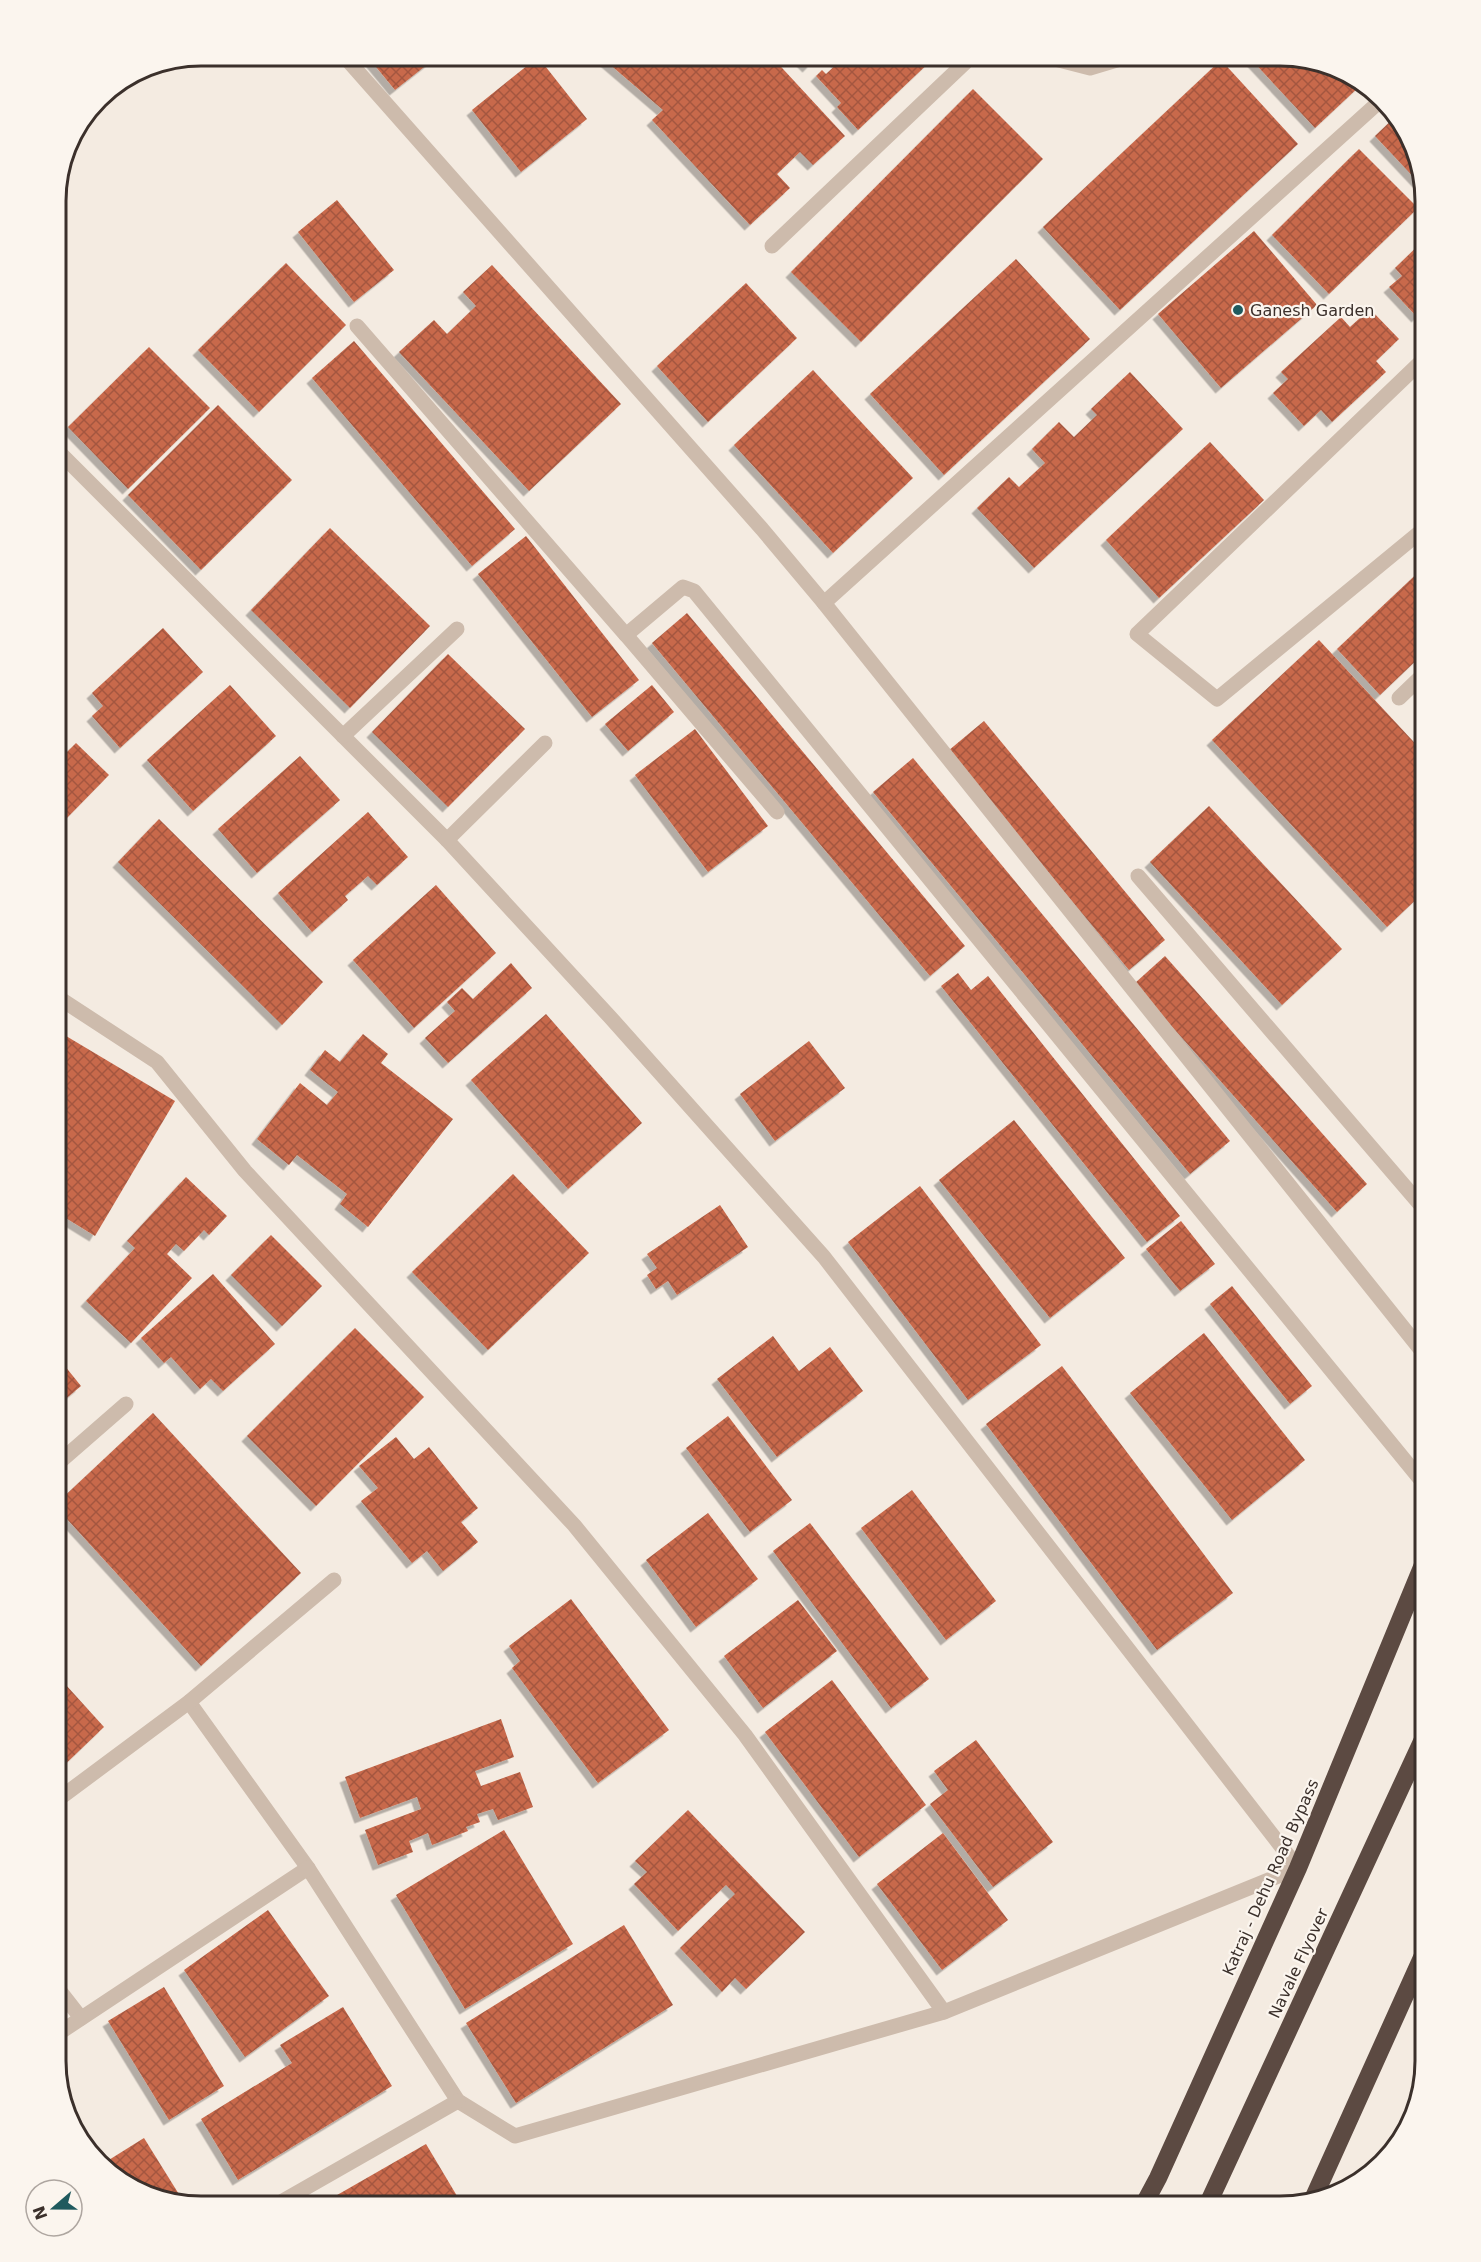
<svg xmlns="http://www.w3.org/2000/svg" width="1481" height="2262" font-family="'DejaVu Sans',sans-serif">
	<style>
		.building { fill: url(#building-cross-hatch); filter: url(#shadow) }
		.lines { fill: none; stroke-linecap: round; stroke-linejoin: round }
		.minor { stroke: #cdbbac; stroke-width: 15 }
		.highway { stroke: #5c4a42; stroke-width: 18 }
		.poi-dot { fill: #1f5a5e; stroke: #fbf5ee; stroke-width: 2 }
		.labels { text-anchor: middle; stroke-width: 4.5; stroke-linejoin: round; paint-order: stroke }
		.poi-label { font-size: 16px; fill: #3b302b; stroke: #fbf5ee; text-anchor: start }
		.street-label { font-size: 16px; fill: #3b302b; stroke: #fbf5ee }
		.rim { fill: none; stroke: #3b302b; stroke-width: 3 }
	</style>
	<defs>
		<pattern id="building-cross-hatch" width="8" height="8" patternUnits="userSpaceOnUse" patternTransform="scale(1.5)"><rect width="8" height="8" fill="#c8694b"/><path d="M0 0l8 8M0 8l8-8" fill="none" stroke="#a4573f"/></pattern>
		<filter id="shadow"><feDropShadow dx="-5.5" dy="5.5" stdDeviation="0" flood-color="#0004"/></filter>
	</defs>
	<rect width="100%" height="100%" fill="#f4ebe1"/>
	<g class="building">
		<polygon points="367,56 438,56 395,90"/>
		<polygon points="600,56 702,56 712,64 721,56 771,56 845,136 813,165 800,152 777,174 790,188 750,225 652,120 663,110"/>
		<polygon points="797,56 806,56 813,62 808,67"/>
		<polygon points="831,56 936,56 858,130 837,107 841,103 816,76 822,70 826,74 838,63"/>
		<polygon points="1248,56 1289,56 1353,75 1362,84 1315,128"/>
		<polygon points="538,57 587,119 521,172 472,110"/>
		<polygon points="1221,60 1298,144 1120,310 1043,227"/>
		<polygon points="973,89 1043,159 861,342 791,272"/>
		<polygon points="1395,117 1406,129 1422,186 1375,136"/>
		<polygon points="1359,149 1418,208 1329,294 1272,235"/>
		<polygon points="337,200 394,270 354,302 298,232"/>
		<polygon points="1254,231 1317,305 1221,388 1158,314"/>
		<polygon points="1425,239 1425,309 1417,317 1389,287 1402,276 1395,268"/>
		<polygon points="1016,259 1090,339 944,475 870,394"/>
		<polygon points="286,263 346,325 259,412 198,350"/>
		<polygon points="492,265 621,404 529,491 399,352 434,320 447,334 476,306 463,292"/>
		<polygon points="746,283 797,338 708,422 657,366"/>
		<polygon points="1370,309 1399,339 1376,361 1386,372 1332,422 1321,410 1304,426 1273,393 1288,379 1281,372 1341,317 1350,327"/>
		<polygon points="354,341 515,529 472,566 312,378"/>
		<polygon points="149,347 210,408 128,489 68,427"/>
		<polygon points="813,370 913,478 833,553 734,445"/>
		<polygon points="1130,372 1183,429 1034,568 977,508 1009,477 1019,487 1045,463 1032,449 1059,422 1074,437 1097,415 1091,409"/>
		<polygon points="218,405 292,480 201,570 128,495"/>
		<polygon points="1210,442 1264,500 1159,598 1106,540"/>
		<polygon points="330,528 430,626 350,708 251,610"/>
		<polygon points="526,536 639,680 592,717 478,574"/>
		<polygon points="1425,566 1425,652 1380,695 1337,649"/>
		<polygon points="687,613 965,946 930,976 652,643"/>
		<polygon points="163,628 203,672 120,748 92,716 103,706 92,693"/>
		<polygon points="1319,640 1425,754 1425,891 1387,927 1212,740"/>
		<polygon points="448,654 525,729 448,807 372,732"/>
		<polygon points="230,685 276,736 193,811 147,760"/>
		<polygon points="652,685 674,712 628,751 605,724"/>
		<polygon points="984,721 1165,940 1129,970 948,751"/>
		<polygon points="695,729 768,826 708,872 635,775"/>
		<polygon points="76,743 109,775 63,822 56,816 56,763"/>
		<polygon points="300,756 340,800 257,873 218,829"/>
		<polygon points="913,758 1230,1141 1190,1174 873,792"/>
		<polygon points="1209,806 1342,949 1282,1005 1150,862"/>
		<polygon points="368,812 408,857 377,885 368,876 345,896 348,900 312,932 278,893"/>
		<polygon points="159,819 323,982 282,1025 118,862"/>
		<polygon points="436,885 496,953 414,1028 353,960"/>
		<polygon points="1165,956 1367,1184 1337,1212 1134,984"/>
		<polygon points="511,963 532,988 448,1063 425,1038 455,1011 447,1002 462,988 473,999"/>
		<polygon points="958,973 971,990 988,976 1180,1216 1147,1242 941,986"/>
		<polygon points="546,1014 642,1123 568,1189 471,1080"/>
		<polygon points="56,1030 175,1101 95,1236 56,1212"/>
		<polygon points="363,1034 388,1054 381,1063 453,1119 368,1227 340,1204 347,1194 297,1155 289,1165 257,1139 300,1083 327,1105 338,1092 310,1070 325,1050 340,1062"/>
		<polygon points="809,1041 845,1088 775,1141 740,1094"/>
		<polygon points="1014,1120 1125,1258 1050,1318 939,1180"/>
		<polygon points="513,1174 589,1253 488,1350 412,1272"/>
		<polygon points="186,1177 227,1216 209,1235 204,1230 184,1251 176,1244 167,1254 192,1278 131,1343 86,1301 135,1248 127,1241"/>
		<polygon points="920,1186 1041,1345 968,1400 848,1242"/>
		<polygon points="720,1205 748,1247 677,1295 668,1281 656,1289 647,1275 657,1268 647,1254"/>
		<polygon points="1181,1221 1215,1264 1180,1291 1146,1249"/>
		<polygon points="271,1235 322,1286 282,1326 231,1275"/>
		<polygon points="213,1274 275,1344 223,1391 211,1379 200,1389 171,1357 164,1363 141,1338"/>
		<polygon points="1232,1286 1312,1386 1290,1404 1210,1304"/>
		<polygon points="355,1328 424,1397 316,1506 247,1436"/>
		<polygon points="1204,1333 1305,1460 1232,1520 1130,1393"/>
		<polygon points="773,1336 799,1371 830,1347 863,1391 777,1457 717,1379"/>
		<polygon points="56,1355 81,1386 56,1407"/>
		<polygon points="1062,1366 1233,1593 1157,1650 986,1424"/>
		<polygon points="153,1413 301,1573 201,1666 56,1507 56,1504"/>
		<polygon points="728,1416 792,1500 750,1532 686,1448"/>
		<polygon points="396,1437 414,1459 429,1447 478,1508 461,1522 478,1542 443,1571 427,1551 412,1563 361,1501 378,1488 359,1466"/>
		<polygon points="912,1490 996,1601 946,1640 861,1528"/>
		<polygon points="708,1513 758,1579 696,1627 646,1560"/>
		<polygon points="810,1523 929,1679 891,1708 773,1551"/>
		<polygon points="571,1599 669,1730 598,1783 512,1668 520,1661 509,1646"/>
		<polygon points="798,1600 837,1651 763,1708 724,1656"/>
		<polygon points="56,1674 104,1727 56,1773"/>
		<polygon points="832,1680 926,1805 859,1857 765,1732"/>
		<polygon points="501,1719 514,1757 475,1771 481,1786 520,1772 533,1807 498,1820 493,1809 477,1814 480,1822 466,1827 468,1831 432,1845 428,1833 409,1841 413,1852 378,1865 365,1830 421,1809 417,1797 360,1818 345,1777"/>
		<polygon points="976,1740 1053,1842 993,1887 930,1804 948,1790 934,1771"/>
		<polygon points="688,1810 805,1932 746,1989 735,1978 722,1992 680,1948 735,1894 726,1885 678,1931 634,1884 647,1872 635,1861"/>
		<polygon points="504,1830 573,1944 465,2009 396,1895"/>
		<polygon points="943,1833 1008,1920 942,1970 877,1884"/>
		<polygon points="268,1910 329,1996 245,2057 184,1970"/>
		<polygon points="624,1925 673,2005 516,2103 466,2023"/>
		<polygon points="164,1987 224,2086 169,2120 108,2021"/>
		<polygon points="343,2007 392,2086 238,2180 201,2119 292,2063 280,2045"/>
		<polygon points="144,2138 185,2204 128,2187 104,2163"/>
		<polygon points="426,2144 463,2206 318,2206"/>
	</g>
	<g class="lines">
		<g class="minor">
			<polyline points="344,56 762,529 824,603 1425,1355"/>
			<polyline points="1049,56 1051,58 1090,68 1130,56"/>
			<polyline points="772,246 972,56"/>
			<polyline points="357,326 626,635 683,587 694,591 1425,1485"/>
			<polyline points="56,449 447,840 610,1017 824,1257 1298,1868 944,2012 515,2136 458,2101 308,1868 189,1702"/>
			<polyline points="1425,528 1217,699 1137,634 1425,358"/>
			<polyline points="824,603 1379,102"/>
			<polyline points="626,635 777,812"/>
			<polyline points="1399,698 1425,673"/>
			<polyline points="343,736 457,629"/>
			<polyline points="447,840 545,743"/>
			<polyline points="1138,876 1425,1210"/>
			<polyline points="56,996 157,1062 245,1171 574,1525 745,1735 944,2012"/>
			<polyline points="56,1465 126,1404"/>
			<polyline points="56,1801 189,1702 334,1580"/>
			<polyline points="56,1986 81,2018"/>
			<polyline points="56,2035 308,1868"/>
			<polyline points="274,2206 458,2101"/>
		</g>
		<g class="highway">
			<polyline points="1314,2197 1425,1951"/>
			<polyline points="1143,2206 1158,2178 1298,1868 1425,1560"/>
			<polyline points="1207,2206 1425,1735"/>
		</g>
	</g>
	<circle class="poi-dot" cx="1238" cy="310" r="6"/>
	<g class="labels">
		<g class="poi-label">
			<text x="1250" y="316">Ganesh Garden</text>
		</g>
		<g class="street-label">
			<text transform="translate(1270 1877) rotate(-66)" y="6">Katraj - Dehu Road Bypass</text>
			<text transform="translate(1298 1963) rotate(-65)" y="6">Navale Flyover</text>
		</g>
	</g>
	<path d="M0 0H1481V2262H0ZM201 66H1280A135 135 0 0 1 1415 201V2061A135 135 0 0 1 1280 2196H201A135 135 0 0 1 66 2061V201A135 135 0 0 1 201 66Z" fill="#fbf5ee" fill-rule="evenodd"/>
	<path class="rim" d="M201 66H1280A135 135 0 0 1 1415 201V2061A135 135 0 0 1 1280 2196H201A135 135 0 0 1 66 2061V201A135 135 0 0 1 201 66Z"/>
	<g transform="translate(54 2208) rotate(250)"><circle r="28" fill="#fbf5ee" stroke="#aea6a0" stroke-width="1.5"/>
	<path d="M0-4.5L10 22L0 15L-10 22Z" fill="#1f5a5e"/>
	<text y="-9" font-size="16" font-weight="bold" text-anchor="middle" fill="#3b302b">N</text>
	</g>
</svg>
